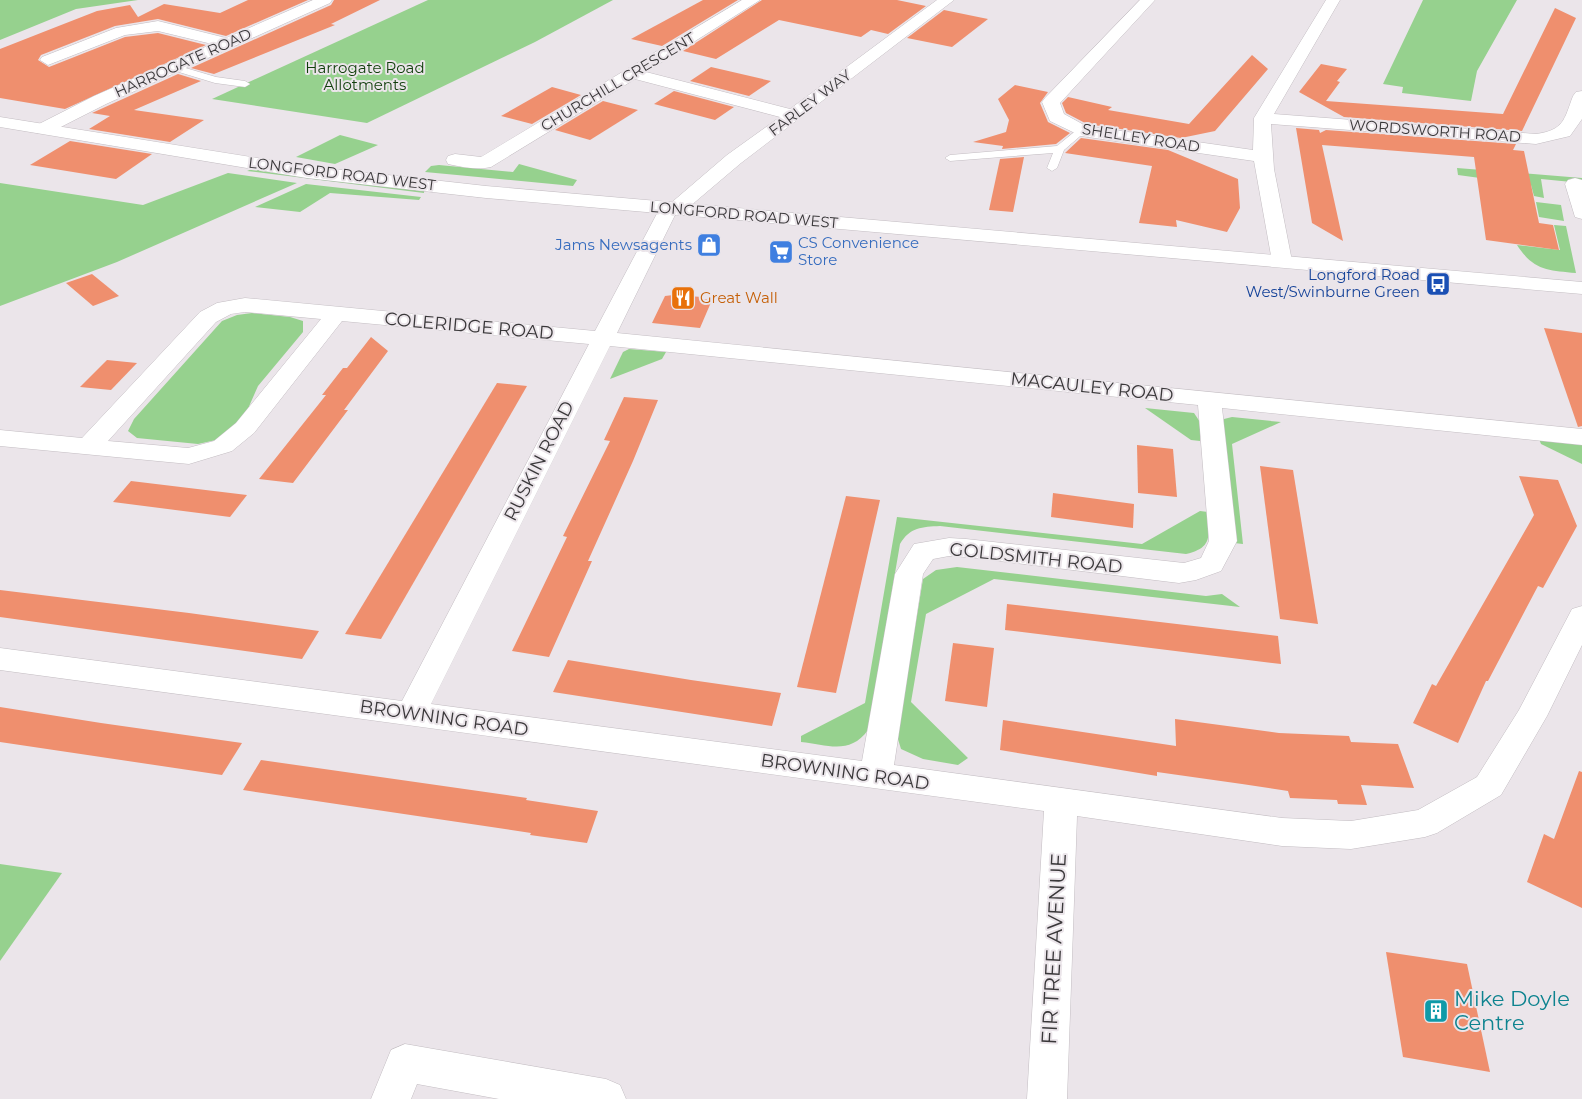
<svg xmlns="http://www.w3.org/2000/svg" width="1582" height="1099" font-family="Montserrat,sans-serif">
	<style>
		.green { fill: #96d18e }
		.building { fill: #ef8f6e }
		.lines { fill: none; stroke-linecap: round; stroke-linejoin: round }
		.lane-casing { stroke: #c3bdc2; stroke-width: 1 }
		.street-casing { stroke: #c3bdc2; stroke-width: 1 }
		.secondary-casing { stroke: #c3bdc2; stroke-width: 1 }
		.lane { fill: #fff; fill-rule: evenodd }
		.street { fill: #fff; fill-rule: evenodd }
		.secondary { fill: #fff; fill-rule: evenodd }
		.labels { text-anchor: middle; stroke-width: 4; stroke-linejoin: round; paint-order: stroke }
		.far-street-label { font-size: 15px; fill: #3a383a; stroke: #ebe5ea }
		.far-park-label { font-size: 15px; fill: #103e0b; stroke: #ebe5ea }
		.far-shop-label { font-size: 15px; fill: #366cbe; stroke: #ebe5ea; text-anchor: start }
		.far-transit-label { font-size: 15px; fill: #164399; stroke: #ebe5ea; text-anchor: end }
		.far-food-label { font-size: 15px; fill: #c56008; stroke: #ebe5ea; text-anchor: start }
		.street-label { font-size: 18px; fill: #3a383a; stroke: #ebe5ea }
		.near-street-label { font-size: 21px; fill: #3a383a; stroke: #ebe5ea }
		.near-culture-label { font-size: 21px; fill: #0d838f; stroke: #ebe5ea; text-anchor: start }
	</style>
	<rect width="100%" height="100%" fill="#ebe5ea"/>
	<g class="green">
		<polygon points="0,0 138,0 76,9 0,40"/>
		<polygon points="428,0 613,0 535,42 367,123 212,99"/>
		<polygon points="1423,0 1517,0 1477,71 1471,101 1402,93 1403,87 1383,84"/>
		<polygon points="340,135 378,145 335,164 296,157"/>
		<polygon points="519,164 577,180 573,186 425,172 431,166 439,165 513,172"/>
		<polygon points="1457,168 1582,178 1582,183 1541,179 1544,198 1534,196 1531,185 1458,175"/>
		<polygon points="252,169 308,178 424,190 424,193 247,171"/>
		<polygon points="228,173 297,183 117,262 0,306 0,183 143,205"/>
		<polygon points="306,184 421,197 419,200 330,193 300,212 255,207"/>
		<polygon points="1536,202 1561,205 1564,221 1539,217"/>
		<path d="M1554 225 1566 226 1576 273C1548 270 1534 271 1517 245L1560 250Z"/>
		<polygon points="252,313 290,317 303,321 303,332 258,386 247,411 231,430 216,440 198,444 137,438 128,431 134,419 222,321 237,315"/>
		<polygon points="629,349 666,352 662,359 610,379 623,352"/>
		<polygon points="1145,408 1194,413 1200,422 1200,441 1191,440"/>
		<polygon points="1232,417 1281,422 1232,444 1243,544 1234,543 1222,425 1224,419"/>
		<polygon points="1539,439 1582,443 1582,464 1541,444"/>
		<path d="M1200 511 1208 512C1209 536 1213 548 1186 554L940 526C922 527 910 527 900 544L868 730C850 755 828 745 801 742V736L865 703 897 517 1142 544Z"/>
		<polygon points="957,567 1206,596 1222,594 1240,607 994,579 926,614 911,702 968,758 958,765 923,759 901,749 897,736 923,579 936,570"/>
		<polygon points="0,864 62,873 0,961"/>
	</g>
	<g class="building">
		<polygon points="248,0 308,0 226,36 158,19 115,26 41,55 38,60 49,67 125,37 158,33 206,45 65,109 0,98 0,49 56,27 97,11 130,5 138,17 164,4 220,13"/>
		<polygon points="334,0 380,0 331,24 335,25 214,74 191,68 331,5"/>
		<polygon points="703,0 738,0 662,46 631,39"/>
		<polygon points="762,0 897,0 926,6 888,34 871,30 861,37 779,20 716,59 683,51"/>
		<polygon points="1555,8 1576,18 1522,131 1344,117 1299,92 1321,64 1347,69 1337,81 1340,82 1326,101 1503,114"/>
		<polygon points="944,10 988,19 952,47 907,38"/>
		<polygon points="1252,55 1268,69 1215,131 1181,138 1087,124 1066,113 1062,103 1068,97 1112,107 1108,110 1189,124"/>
		<polygon points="711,67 771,81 749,96 690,81"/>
		<polygon points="178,74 201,81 134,110 204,120 170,142 89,129 110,116 92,113"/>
		<polygon points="1015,85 1048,92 1040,103 1048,122 1070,133 1056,144 1002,149 1003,146 973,142 1006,132 1009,120 998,99"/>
		<polygon points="552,87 581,95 532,124 501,116"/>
		<polygon points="674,91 734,107 715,120 654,104"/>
		<polygon points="603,101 638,110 590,140 555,130"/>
		<polygon points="1296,128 1319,130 1320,133 1326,130 1516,144 1513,150 1524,151 1539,223 1553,225 1559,250 1486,240 1474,157 1322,145 1343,241 1312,223"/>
		<polygon points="1081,138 1168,150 1238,179 1240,208 1227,232 1176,220 1177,227 1139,223 1152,166 1065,153"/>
		<polygon points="70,141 152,154 116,179 30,165"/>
		<polygon points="1024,157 1013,212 989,210 1000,159"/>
		<polygon points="92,274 119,296 93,306 66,283"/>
		<polygon points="673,295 702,297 701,299 712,300 700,328 652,323 665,296"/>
		<polygon points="1544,328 1582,333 1582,426 1578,427"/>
		<polygon points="371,337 388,351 344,410 348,410 293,483 259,479 326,395 322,395 343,368 347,368"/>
		<polygon points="107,360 137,363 111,390 80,387"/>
		<polygon points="497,383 527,386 381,639 345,634"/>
		<polygon points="624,397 658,400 633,461 588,561 592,561 549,657 512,651 567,537 563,536 610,441 604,440"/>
		<polygon points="1137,445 1173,449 1177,497 1138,493"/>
		<polygon points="1260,466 1293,470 1318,624 1280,619"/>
		<polygon points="1519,476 1558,480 1577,526 1543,588 1538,586 1488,681 1486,681 1458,743 1413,723 1432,684 1436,686 1534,515"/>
		<polygon points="131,481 247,495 230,517 113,502"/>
		<polygon points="1053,493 1134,504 1133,528 1051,517"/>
		<polygon points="846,496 880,500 836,693 797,687"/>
		<polygon points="0,590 189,613 319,631 302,659 0,617"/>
		<polygon points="1007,604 1278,636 1281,664 1005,630"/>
		<polygon points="953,643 994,648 987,707 945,701"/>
		<polygon points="568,660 691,680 781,693 772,726 553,692"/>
		<polygon points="0,707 101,723 242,743 222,775 0,742"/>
		<polygon points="1175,719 1279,733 1349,736 1351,742 1398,744 1414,788 1361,785 1367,805 1338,804 1337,800 1290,798 1288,791 1242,784 1157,772 1157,776 1000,750 1003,720 1176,746"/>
		<polygon points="261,760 527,798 526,800 598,811 587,843 530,835 531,833 243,790"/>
		<polygon points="1579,771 1582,772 1582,908 1527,882 1544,834 1554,839"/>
		<polygon points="1386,952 1467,964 1490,1072 1403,1057"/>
	</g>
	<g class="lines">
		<defs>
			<g id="lane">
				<polygon points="172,64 216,77 245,81 250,84 245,87 215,83 169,69 168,67"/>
				<polygon points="1078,129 1086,131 1064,150 1057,168 1052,171 1047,168 1053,153 950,161 945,158 950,155 1057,146"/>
			</g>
			<g id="street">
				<polygon points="313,0 332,0 330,3 106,104 49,133 37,133 34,129 37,125 94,96 212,44 158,31 125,35 48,65 40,60 42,57 116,28 158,21 226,38"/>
				<path d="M742 0H760L646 72 790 109 937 0H954L741 163 682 213 675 215 617 333 1582 429V445L1222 408 1237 541 1221 571 1196 580 1179 583 966 557 949 556 933 559 923 574 894 765 1282 818 1351 821 1418 810 1477 777 1519 710 1572 609 1582 606V645L1547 716 1501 795 1437 833 1425 837 1351 849 1282 846 1077 816 1067 1099H1027L1044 811 0 670V648L402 701 589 344 342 321 254 433 232 451 189 464 0 446V430L82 438 200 312 217 303 245 298 595 331 662 204 671 203 727 155 780 117 635 79 491 167C478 170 461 167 448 164L446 160 448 156 455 154 481 157ZM245 312 321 319 236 423 214 441 188 448 108 441 216 322 231 314ZM610 346 1198 405 1209 541 1201 558 1184 563 966 539 949 538 914 544 895 574 862 761 431 704Z"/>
				<path d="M1140 0H1155L1060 103 1064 114 1086 126 1253 150 1254 118 1326 0H1340L1274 114 1536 134C1564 130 1564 120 1573 96L1576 92 1582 91V119L1570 136 1536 144 1271 124 1274 169 1292 261 1289 265 1282 267 1275 265 1272 261 1254 161 1081 136 1050 121 1042 102 1045 98Z"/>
				<polygon points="1575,178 1582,180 1582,219 1575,217 1565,184 1568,180"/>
				<polygon points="405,1044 606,1079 620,1085 626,1099 499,1099 417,1084 411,1099 371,1099 391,1050"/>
			</g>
			<polygon id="secondary" points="0,117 307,166 486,186 1582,282 1582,294 486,198 307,178 0,127"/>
		</defs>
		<use href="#lane" class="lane-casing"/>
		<use href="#street" class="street-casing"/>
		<use href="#secondary" class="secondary-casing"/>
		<use href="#lane" class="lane"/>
		<use href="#street" class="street"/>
		<use href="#secondary" class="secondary"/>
	</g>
	<defs>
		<symbol id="shop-square" viewBox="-11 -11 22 22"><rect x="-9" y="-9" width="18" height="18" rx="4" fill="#3f7fe0" stroke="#ebe5ea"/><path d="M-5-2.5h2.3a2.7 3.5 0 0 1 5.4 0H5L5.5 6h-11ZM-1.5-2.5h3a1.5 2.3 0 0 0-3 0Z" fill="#fff"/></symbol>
		<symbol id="supermarket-square" viewBox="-11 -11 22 22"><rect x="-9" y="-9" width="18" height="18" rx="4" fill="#3f7fe0" stroke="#ebe5ea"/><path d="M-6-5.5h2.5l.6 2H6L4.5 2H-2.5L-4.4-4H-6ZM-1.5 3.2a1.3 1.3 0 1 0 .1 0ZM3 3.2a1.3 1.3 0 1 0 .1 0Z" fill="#fff"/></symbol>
		<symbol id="bus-square" viewBox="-11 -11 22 22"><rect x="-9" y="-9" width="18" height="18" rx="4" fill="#1a4fb4" stroke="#ebe5ea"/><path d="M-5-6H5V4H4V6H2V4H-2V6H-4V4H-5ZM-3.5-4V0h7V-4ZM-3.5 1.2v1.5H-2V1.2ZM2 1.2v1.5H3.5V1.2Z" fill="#fff"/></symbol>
		<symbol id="restaurant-square" viewBox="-11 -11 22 22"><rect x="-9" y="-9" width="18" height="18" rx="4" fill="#e8710a" stroke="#ebe5ea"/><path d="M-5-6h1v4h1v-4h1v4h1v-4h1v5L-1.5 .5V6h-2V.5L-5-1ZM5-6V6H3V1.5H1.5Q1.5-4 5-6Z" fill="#fff"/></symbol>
		<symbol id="building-square" viewBox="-11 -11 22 22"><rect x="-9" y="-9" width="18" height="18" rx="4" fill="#0f9aa8" stroke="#ebe5ea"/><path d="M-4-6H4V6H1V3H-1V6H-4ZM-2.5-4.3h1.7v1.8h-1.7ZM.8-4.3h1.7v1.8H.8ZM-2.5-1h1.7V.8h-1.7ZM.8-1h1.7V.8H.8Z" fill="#fff"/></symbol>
	</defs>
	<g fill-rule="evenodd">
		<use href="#shop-square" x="695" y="231" width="28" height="28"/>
		<use href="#supermarket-square" x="767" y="238" width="28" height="28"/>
		<use href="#bus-square" x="1424" y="270" width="28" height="28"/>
		<use href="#restaurant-square" x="669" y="284" width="28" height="28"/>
		<use href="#building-square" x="1422" y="997" width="28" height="28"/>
	</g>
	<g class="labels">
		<g class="far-street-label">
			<text transform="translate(183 63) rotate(-24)" y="5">HARROGATE ROAD</text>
			<text transform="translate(618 82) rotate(-31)" y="5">CHURCHILL CRESCENT</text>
			<text transform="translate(810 103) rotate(-37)" y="5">FARLEY WAY</text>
			<text transform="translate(1435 131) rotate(4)" y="5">WORDSWORTH ROAD</text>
			<text transform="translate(1141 138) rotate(9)" y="5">SHELLEY ROAD</text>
			<text transform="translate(342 174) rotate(7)" y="5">LONGFORD ROAD WEST</text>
			<text transform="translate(744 215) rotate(5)" y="5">LONGFORD ROAD WEST</text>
		</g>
		<g class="far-park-label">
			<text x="365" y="73">Harrogate Road<tspan x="365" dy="17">Allotments</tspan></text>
		</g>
		<g class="far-shop-label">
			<text x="798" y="248">CS Convenience<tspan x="798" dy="17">Store</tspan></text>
			<text x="692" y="250" text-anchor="end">Jams Newsagents</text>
		</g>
		<g class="far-transit-label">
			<text x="1420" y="280">Longford Road<tspan x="1420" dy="17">West/Swinburne Green</tspan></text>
		</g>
		<g class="far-food-label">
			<text x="700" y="303">Great Wall</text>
		</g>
		<g class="street-label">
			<text transform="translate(469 326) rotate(5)" y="6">COLERIDGE ROAD</text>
			<text transform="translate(1092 387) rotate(6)" y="6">MACAULEY ROAD</text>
			<text transform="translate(539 461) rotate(-63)" y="6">RUSKIN ROAD</text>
			<text transform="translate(1036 558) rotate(6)" y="6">GOLDSMITH ROAD</text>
			<text transform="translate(444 718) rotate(8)" y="6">BROWNING ROAD</text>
			<text transform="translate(845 772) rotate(8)" y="6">BROWNING ROAD</text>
		</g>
		<g class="near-street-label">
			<text transform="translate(1054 949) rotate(-87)" y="7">FIR TREE AVENUE</text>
		</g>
		<g class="near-culture-label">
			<text x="1454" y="1006">Mike Doyle<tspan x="1454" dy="24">Centre</tspan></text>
		</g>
	</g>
</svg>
